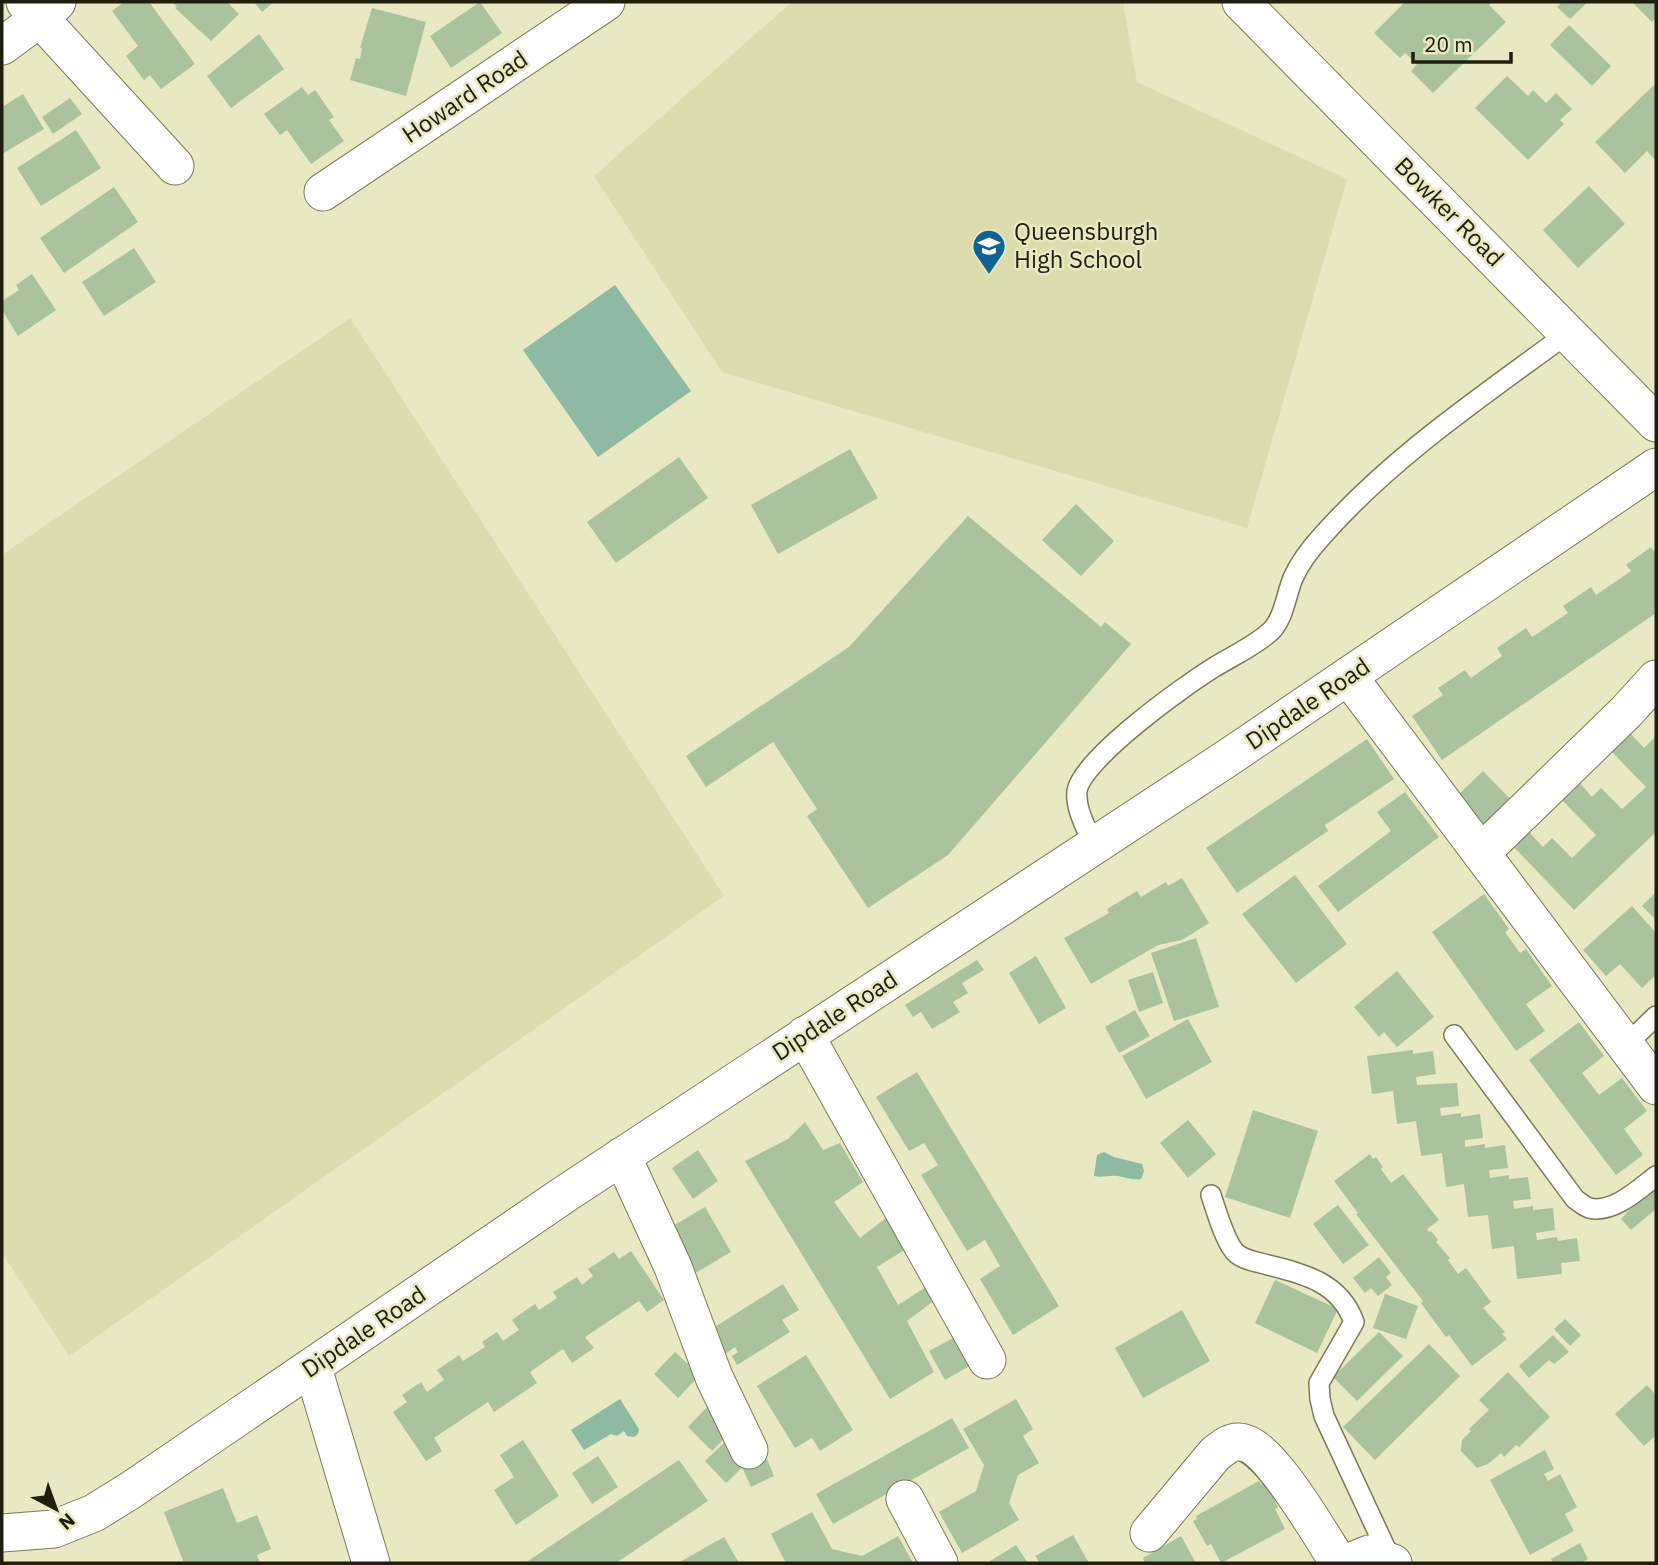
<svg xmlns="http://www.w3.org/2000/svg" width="1658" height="1565" font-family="'IBM Plex Sans',sans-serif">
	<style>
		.built { fill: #dddcaf }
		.water { fill: #8eb9a2 }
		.building { fill: #abc29e }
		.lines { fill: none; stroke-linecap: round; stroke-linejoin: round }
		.service-casing { stroke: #7b7b59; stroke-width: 22 }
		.minor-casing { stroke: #7b7b59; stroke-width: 39 }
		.service { stroke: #fff; stroke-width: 19 }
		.minor { stroke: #fff; stroke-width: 37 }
		.labels { text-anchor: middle; stroke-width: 5; stroke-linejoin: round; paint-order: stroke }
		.street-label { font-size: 24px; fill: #1f1e11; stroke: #e8e8c3 }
		.poi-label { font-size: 24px; fill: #1f1e11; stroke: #e8e8c3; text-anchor: start }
	</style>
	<rect width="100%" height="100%" fill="#e8e8c3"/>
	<g class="built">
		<polygon points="792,2 1123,2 1137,82 1347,179 1247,528 722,372 594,176"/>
		<polygon points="350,318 724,896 69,1356 2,1253 2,555"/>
	</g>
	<g class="water">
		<polygon points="615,285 691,391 598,457 523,350"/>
		<path d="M1104 1152 1114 1157 1142 1164 1144 1171 1141 1179C1132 1181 1126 1177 1118 1176 1109 1175 1102 1178 1094 1176L1097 1155Z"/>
		<polygon points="620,1399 639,1429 638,1434 634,1437 627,1436 624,1431 617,1436 611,1434 584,1450 571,1430"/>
	</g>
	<g class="building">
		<polygon points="124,2 149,2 195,64 161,89 150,75 144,80 126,56 138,46 112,11"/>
		<polygon points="172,2 227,2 239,14 211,41 175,8 177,7"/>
		<polygon points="254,2 274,2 262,12"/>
		<polygon points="480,2 502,33 451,68 430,36"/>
		<polygon points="1405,2 1492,2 1489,5 1506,22 1433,93 1411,71 1417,64 1405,53 1400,58 1374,33"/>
		<polygon points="1562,2 1588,2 1570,19 1557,7"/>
		<polygon points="1632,2 1656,2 1656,18 1652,22"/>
		<polygon points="372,8 426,22 406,96 350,80 356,58 360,59 362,48 360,48"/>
		<polygon points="1569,25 1611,66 1592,86 1550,45"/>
		<polygon points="259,34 284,69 231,108 207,76"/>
		<polygon points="1507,76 1528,96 1533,90 1546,103 1556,93 1572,109 1560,120 1564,124 1528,160 1475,108"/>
		<polygon points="1654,85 1656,87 1656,161 1647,151 1625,173 1595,142"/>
		<polygon points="302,87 308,95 315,90 334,117 329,120 344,141 311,164 287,130 280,135 264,114"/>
		<polygon points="23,94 44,129 2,154 2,107"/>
		<polygon points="70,98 82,114 53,134 42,117"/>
		<polygon points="76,130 101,168 41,206 17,168"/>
		<polygon points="1589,186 1625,224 1578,268 1543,230"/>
		<polygon points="114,187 138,222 64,273 40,238"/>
		<polygon points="134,248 156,282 104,316 82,282"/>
		<polygon points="32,274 56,310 18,336 2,310 2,301 19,290 16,285"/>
		<polygon points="850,449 878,498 778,554 751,505"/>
		<polygon points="679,457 708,498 616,563 587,522"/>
		<polygon points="1076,504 1114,541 1081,576 1042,540"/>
		<polygon points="968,516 1101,627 1105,622 1131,644 948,855 868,908 807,816 817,809 773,742 706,787 686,756 849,647"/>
		<polygon points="1651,547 1656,554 1656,613 1442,760 1412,716 1443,695 1438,688 1465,670 1471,678 1502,656 1497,648 1526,628 1532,637 1568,613 1563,606 1591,587 1596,595 1631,571 1626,565"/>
		<polygon points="1630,733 1644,748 1656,736 1656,832 1574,910 1512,845 1527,830 1543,847 1552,838 1572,858 1596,835 1560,798 1578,781 1592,797 1601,788 1622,809 1646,787 1611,751"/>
		<polygon points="1367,739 1394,779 1325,825 1328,831 1237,893 1206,848"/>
		<polygon points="1483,771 1515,804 1489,829 1457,796"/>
		<polygon points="1405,792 1439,837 1338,912 1318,886 1391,831 1377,812"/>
		<polygon points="1295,875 1347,944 1296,983 1242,914"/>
		<polygon points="1182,878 1209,923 1182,940 1158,945 1091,984 1064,938 1109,913 1107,909 1137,891 1141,897 1166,882 1168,886"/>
		<polygon points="1656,892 1656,920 1642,906"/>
		<polygon points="1484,894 1509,929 1505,932 1520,953 1526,949 1552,986 1526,1004 1545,1031 1516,1051 1432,932"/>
		<polygon points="1632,906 1656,933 1656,975 1642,988 1620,964 1606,976 1583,950"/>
		<polygon points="1196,938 1219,1007 1174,1021 1151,953"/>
		<polygon points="1036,956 1066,1008 1039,1024 1009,973"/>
		<polygon points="977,960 984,970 962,983 968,993 953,1002 960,1012 932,1029 921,1012 913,1017 905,1005"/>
		<polygon points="1397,971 1434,1017 1397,1047 1384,1032 1379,1037 1354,1007"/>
		<polygon points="1153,972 1163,1003 1139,1012 1128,980"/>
		<polygon points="1135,1010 1150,1036 1119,1053 1105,1027"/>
		<polygon points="1188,1019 1212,1062 1146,1099 1122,1056"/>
		<polygon points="1579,1022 1604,1056 1582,1073 1599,1095 1622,1078 1647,1111 1624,1129 1643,1155 1616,1175 1529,1060"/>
		<polygon points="1413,1050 1413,1054 1433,1051 1436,1074 1416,1077 1417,1085 1457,1083 1459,1106 1440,1108 1441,1116 1461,1113 1461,1117 1480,1114 1483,1138 1465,1140 1465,1147 1485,1144 1485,1148 1505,1145 1508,1168 1489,1170 1490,1178 1509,1175 1509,1179 1528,1177 1531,1199 1513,1201 1514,1209 1533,1206 1533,1210 1553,1208 1555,1230 1536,1233 1537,1240 1557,1237 1558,1241 1577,1238 1580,1261 1561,1263 1562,1274 1517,1279 1514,1246 1492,1249 1488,1215 1468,1217 1464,1184 1446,1187 1442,1153 1421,1156 1416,1121 1397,1124 1393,1091 1372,1094 1367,1056"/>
		<polygon points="917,1072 1059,1306 1013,1335 980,1279 1000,1266 985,1240 967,1251 921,1175 938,1165 924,1143 909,1151 876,1097"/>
		<polygon points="1253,1110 1318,1131 1290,1218 1225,1197"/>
		<polygon points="1188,1120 1216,1154 1188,1178 1160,1143"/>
		<polygon points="805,1122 823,1150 840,1143 863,1182 834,1202 860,1238 886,1218 906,1249 877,1267 898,1305 926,1287 935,1300 907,1321 934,1372 890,1399 745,1161 788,1139"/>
		<polygon points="698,1150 718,1181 693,1199 672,1168"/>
		<polygon points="1370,1154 1373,1159 1376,1157 1383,1167 1381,1169 1391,1183 1403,1174 1439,1220 1427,1229 1429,1232 1431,1231 1438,1240 1436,1242 1450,1258 1448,1260 1458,1274 1466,1268 1491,1302 1483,1308 1505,1332 1502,1334 1507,1339 1472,1366 1449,1335 1446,1337 1434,1321 1421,1303 1423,1301 1356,1214 1358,1213 1334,1181"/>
		<polygon points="1656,1182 1656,1209 1631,1230 1621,1219"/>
		<polygon points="1338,1205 1369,1245 1343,1264 1313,1224"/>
		<polygon points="705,1207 731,1252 692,1275 666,1230"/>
		<polygon points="631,1251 664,1300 647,1312 639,1301 585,1337 594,1348 572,1363 563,1349 530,1372 537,1383 494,1412 488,1402 434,1438 442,1451 426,1461 393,1412 407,1402 402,1395 421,1382 427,1392 444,1380 437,1370 459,1355 463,1361 485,1347 482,1342 497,1332 503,1341 519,1330 512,1320 535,1304 539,1310 557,1298 553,1292 577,1277 582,1285 593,1276 588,1269 614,1252 619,1259"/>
		<polygon points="1379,1257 1391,1273 1386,1277 1392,1285 1378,1296 1371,1288 1365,1293 1353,1278"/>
		<polygon points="1275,1280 1338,1309 1317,1353 1255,1323"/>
		<polygon points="783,1284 799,1310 782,1320 790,1332 737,1365 732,1356 738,1352 735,1347 725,1354 710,1330"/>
		<polygon points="1385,1294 1418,1306 1406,1339 1373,1328"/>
		<polygon points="1182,1310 1210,1361 1143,1398 1115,1348"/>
		<polygon points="1565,1319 1581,1335 1570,1346 1554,1329"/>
		<polygon points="1379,1332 1403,1356 1357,1401 1333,1377"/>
		<polygon points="1553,1335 1569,1352 1554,1364 1549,1360 1529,1378 1519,1366"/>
		<polygon points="957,1336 973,1364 945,1380 929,1351"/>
		<polygon points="1429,1344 1460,1376 1375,1460 1343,1427"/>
		<polygon points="675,1352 700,1375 678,1398 654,1374"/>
		<polygon points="806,1355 853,1430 820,1451 812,1438 795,1448 757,1386"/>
		<polygon points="1508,1372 1550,1417 1519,1447 1516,1445 1504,1457 1501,1453 1488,1464 1477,1468 1461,1451 1462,1440 1471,1431 1469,1429 1489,1410 1479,1400"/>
		<polygon points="1647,1385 1656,1395 1656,1435 1644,1446 1615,1414"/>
		<polygon points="1016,1399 1033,1429 1023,1436 1039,1463 1018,1475 1009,1503 1019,1520 962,1553 939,1512 976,1491 984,1465 963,1429"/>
		<polygon points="709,1405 734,1429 712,1451 688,1427"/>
		<polygon points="952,1418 969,1448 833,1524 816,1494"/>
		<polygon points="523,1440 559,1496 516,1525 494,1490 514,1477 500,1455"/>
		<polygon points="727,1440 748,1462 726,1483 705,1461"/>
		<polygon points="1545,1450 1554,1469 1544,1474 1548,1481 1560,1474 1577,1507 1565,1514 1574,1531 1530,1555 1490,1480"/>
		<polygon points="598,1456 618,1487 592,1504 572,1473"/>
		<polygon points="767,1459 774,1476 751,1487 743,1469"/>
		<polygon points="679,1460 708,1501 616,1563 525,1563"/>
		<polygon points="1259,1481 1261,1484 1265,1482 1278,1507 1275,1509 1285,1529 1221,1563 1211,1544 1207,1546 1193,1521 1197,1519 1196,1516"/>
		<polygon points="223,1488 237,1523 257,1515 271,1549 257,1555 260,1563 184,1563 164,1512"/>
		<polygon points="812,1512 832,1549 862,1556 898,1536 913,1563 786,1563 771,1534"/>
		<polygon points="1073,1535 1089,1563 1040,1563 1035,1556"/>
		<polygon points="1181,1536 1196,1563 1145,1563 1143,1558"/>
		<polygon points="724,1537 739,1563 678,1563"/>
		<polygon points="1580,1543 1588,1559 1581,1563 1553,1563 1551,1559"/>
		<polygon points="1016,1545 1028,1563 987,1563"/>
	</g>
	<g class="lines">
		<defs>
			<g id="service">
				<path d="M1094 846C1087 829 1075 809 1077 791 1082 759 1184 686 1213 668 1232 656 1255 646 1271 631 1284 618 1286 595 1293 578 1300 562 1312 547 1323 535 1394 455 1483 396 1568 333"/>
				<path d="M1454 1035 1575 1199C1579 1202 1584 1206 1589 1208 1613 1214 1639 1189 1656 1176"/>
				<polyline points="1626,1045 1656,1016"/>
				<path d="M1211 1195C1216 1210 1226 1245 1237 1254 1246 1261 1258 1262 1268 1265 1305 1274 1340 1283 1354 1322L1319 1383 1320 1399 1324 1416 1391 1560"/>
			</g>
			<g id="minor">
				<polyline points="25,2 175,166"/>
				<polyline points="1241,2 1656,423"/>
				<polyline points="2,46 40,18 57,2"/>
				<polyline points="323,192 606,2"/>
				<polyline points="1348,676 1656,1086"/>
				<polyline points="1481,853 1626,712 1656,679"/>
				<polyline points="805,1035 987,1360"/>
				<polyline points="622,1156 673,1267 714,1377 749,1450"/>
				<polyline points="313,1368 371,1563"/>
				<polyline points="905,1499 939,1563"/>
				<polyline points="2,1533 54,1529 94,1513 131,1490 568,1192 1229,757 1656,467"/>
				<path d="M1149 1533 1215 1454C1222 1449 1230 1441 1239 1442 1269 1442 1322 1538 1339 1563"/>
				<polyline points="1347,1563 1369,1554 1393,1563"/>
			</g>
		</defs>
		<use href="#service" class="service-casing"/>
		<use href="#minor" class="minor-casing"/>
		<use href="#service" class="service"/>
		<use href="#minor" class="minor"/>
	</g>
	<defs>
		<symbol id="school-pin" viewBox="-11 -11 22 30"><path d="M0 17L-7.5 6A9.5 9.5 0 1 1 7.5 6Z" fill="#126395" stroke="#e8e8c3"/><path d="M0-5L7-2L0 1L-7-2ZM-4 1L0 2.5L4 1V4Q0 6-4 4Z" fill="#fff"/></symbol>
	</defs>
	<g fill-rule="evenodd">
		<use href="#school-pin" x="970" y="227" width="38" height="52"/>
	</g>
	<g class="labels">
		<g class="street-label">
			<text transform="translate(465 97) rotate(-34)" y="8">Howard Road</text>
			<text transform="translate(1449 212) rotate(45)" y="8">Bowker Road</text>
			<text transform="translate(1308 704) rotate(-34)" y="8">Dipdale Road</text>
			<text transform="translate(835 1016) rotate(-33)" y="8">Dipdale Road</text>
			<text transform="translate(364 1332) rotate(-34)" y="8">Dipdale Road</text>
		</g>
		<g class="poi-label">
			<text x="1014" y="240">Queensburgh<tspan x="1014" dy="28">High School</tspan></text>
		</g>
	</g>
	<rect width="1658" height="1565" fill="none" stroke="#1f1e11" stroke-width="7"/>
	<g transform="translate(56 1509) rotate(139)" stroke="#e8e8c3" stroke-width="5" paint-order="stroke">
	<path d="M0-5L12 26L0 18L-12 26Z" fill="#1f1e11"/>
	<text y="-10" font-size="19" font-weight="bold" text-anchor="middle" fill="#1f1e11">N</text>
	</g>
	<path d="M1413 52v10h98v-10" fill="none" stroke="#1f1e11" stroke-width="3.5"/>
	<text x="1424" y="52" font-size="21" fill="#1f1e11" stroke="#e8e8c3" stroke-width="5" paint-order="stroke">20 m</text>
</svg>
